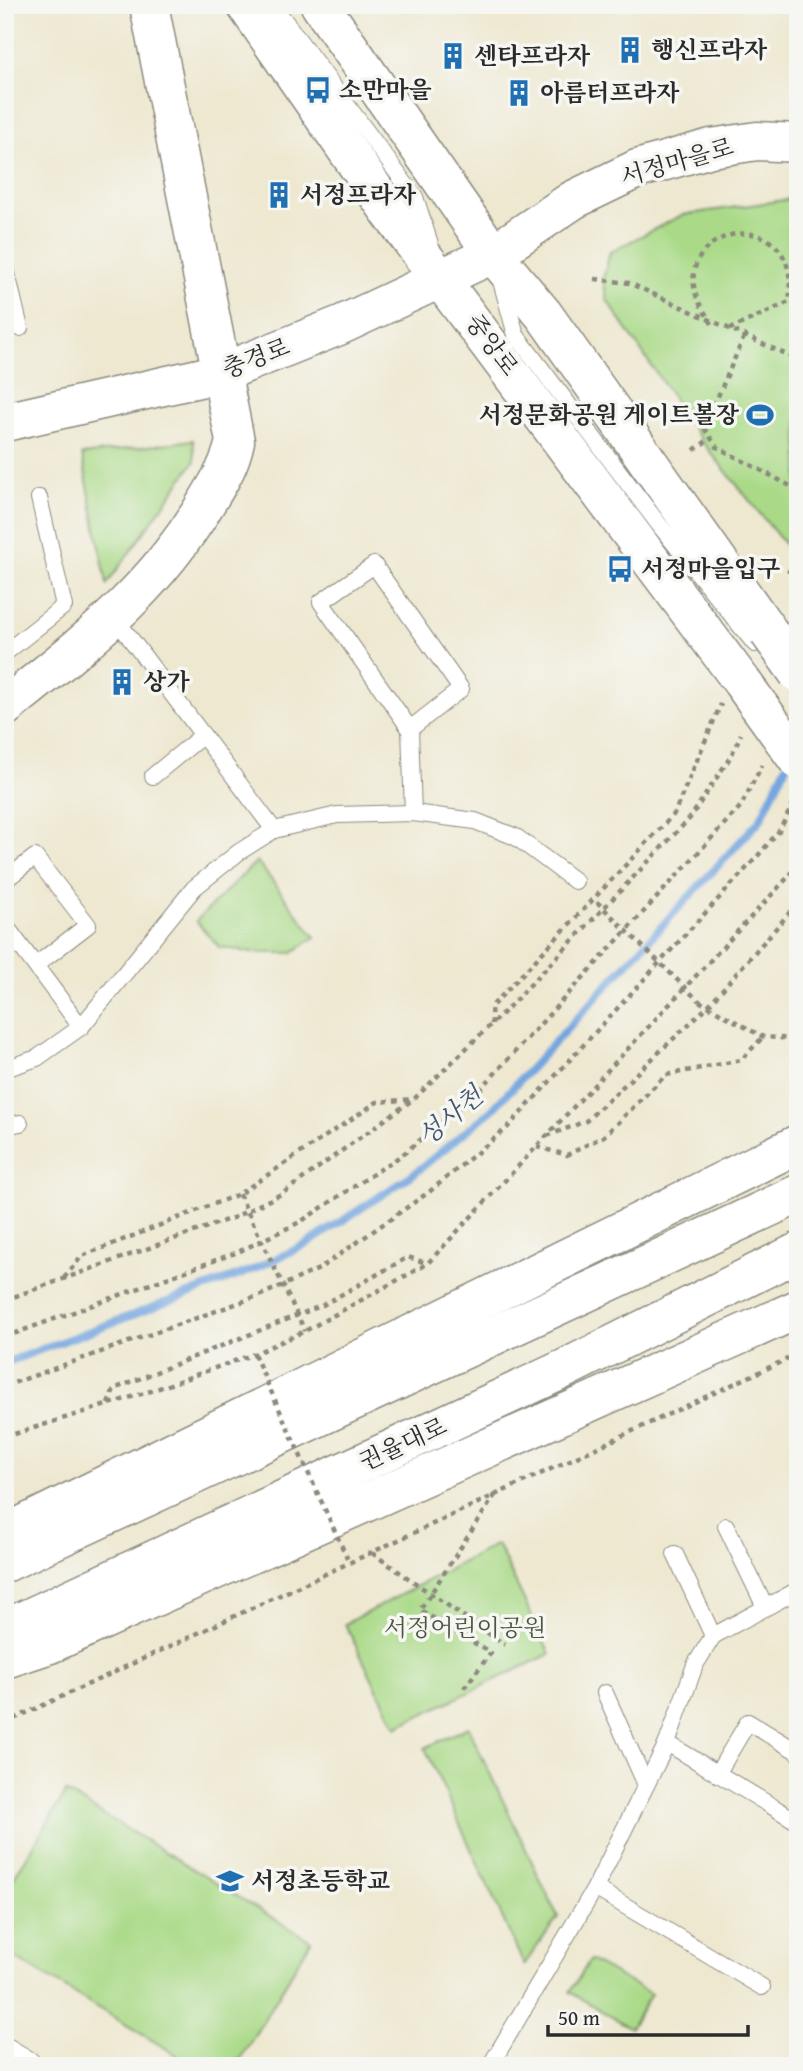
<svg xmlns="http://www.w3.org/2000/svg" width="803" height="2071" font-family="'Gentium Book Plus','Noto Serif KR',serif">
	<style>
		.green { fill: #aada88; stroke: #6a825a; stroke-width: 2 }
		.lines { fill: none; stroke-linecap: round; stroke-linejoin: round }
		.stream { stroke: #74a6df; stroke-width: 8 }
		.lane-casing { stroke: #8c8a7e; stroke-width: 18 }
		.street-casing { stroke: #8c8a7e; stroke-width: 34 }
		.secondary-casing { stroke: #8c8a7e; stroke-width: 41 }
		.primary-casing { stroke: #8c8a7e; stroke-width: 41 }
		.highway-casing { stroke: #8c8a7e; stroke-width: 41 }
		.path { stroke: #8c8a7e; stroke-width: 4.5; stroke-dasharray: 5 5; stroke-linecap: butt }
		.lane { stroke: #fff; stroke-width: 16 }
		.street { stroke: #fff; stroke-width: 32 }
		.secondary { stroke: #fff; stroke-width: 38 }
		.primary { stroke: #fff; stroke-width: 38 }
		.highway { stroke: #fff; stroke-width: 38 }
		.primary-bridge-casing { stroke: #8c8a7e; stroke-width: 41; stroke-linecap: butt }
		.path-bridge { stroke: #8c8a7e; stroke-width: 4.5; stroke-dasharray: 5 5; stroke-linecap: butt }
		.primary-bridge { stroke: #fff; stroke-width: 38 }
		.labels { text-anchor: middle; stroke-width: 7; stroke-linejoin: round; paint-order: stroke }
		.poi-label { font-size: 24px; font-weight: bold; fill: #2b2b2b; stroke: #f6f6f2; text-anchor: start }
		.street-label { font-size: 24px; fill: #2b2b2b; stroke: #f6f6f2 }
		.park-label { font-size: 24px; fill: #4b5742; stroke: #f6f6f2 }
		.water-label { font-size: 26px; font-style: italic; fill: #45566a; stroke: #f6f6f2 }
	</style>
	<rect width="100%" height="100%" fill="#f6f6f2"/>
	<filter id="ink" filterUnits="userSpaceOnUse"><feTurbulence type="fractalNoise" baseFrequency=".0143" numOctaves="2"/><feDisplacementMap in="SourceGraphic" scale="14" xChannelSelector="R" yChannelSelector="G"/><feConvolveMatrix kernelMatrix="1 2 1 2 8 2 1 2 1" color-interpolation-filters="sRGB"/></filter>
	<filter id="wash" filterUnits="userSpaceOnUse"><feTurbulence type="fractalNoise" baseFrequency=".00686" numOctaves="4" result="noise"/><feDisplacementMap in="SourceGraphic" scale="28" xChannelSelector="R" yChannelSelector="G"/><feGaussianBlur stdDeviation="1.57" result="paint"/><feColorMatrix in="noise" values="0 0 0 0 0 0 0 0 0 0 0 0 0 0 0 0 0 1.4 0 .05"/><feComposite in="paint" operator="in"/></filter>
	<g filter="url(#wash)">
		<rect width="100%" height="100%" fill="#eee8d0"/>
		<g class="green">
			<polygon points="798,198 798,561 704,444 607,300 603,279 610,252 682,215"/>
			<polygon points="193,440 195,461 107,584 82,455"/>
			<polygon points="257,861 315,937 292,953 254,953 219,947 196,921"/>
			<polygon points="497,1544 550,1654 396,1727 345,1624"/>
			<polygon points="468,1727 558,1917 524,1965 425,1748"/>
			<polygon points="66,1792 311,1941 236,2066 195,2066 5,1952 5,1892"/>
			<polygon points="590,1960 651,1994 630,2028 570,1992"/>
		</g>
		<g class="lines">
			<polyline class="stream" points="5,1363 250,1271 307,1244 415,1173 492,1110 760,820 787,764"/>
		</g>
	</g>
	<g filter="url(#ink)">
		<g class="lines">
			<defs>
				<g id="lane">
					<polyline points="273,5 415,197 430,244"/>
					<polyline points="5,265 20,328"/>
					<polyline points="501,281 516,335 657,522 755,644"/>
					<polyline points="115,618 274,830"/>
					<polyline points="5,653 64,606 39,498"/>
					<polyline points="410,729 461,689 374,565 321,602 410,729 413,813"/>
					<polyline points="153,776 203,735"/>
					<polyline points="5,880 35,857 88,925 36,965"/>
					<polyline points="5,925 81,1027"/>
					<polyline points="5,1069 37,1058 81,1027 194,888 239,852 274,830 337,815 413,813 475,821 516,837 575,881"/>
					<polyline points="5,1126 20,1123"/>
					<polyline points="726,1526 765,1607"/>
					<polyline points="675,1554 713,1636"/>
					<polyline points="605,1693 646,1785"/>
					<polyline points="667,1743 798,1822"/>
					<polyline points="717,1774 748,1722 798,1752"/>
					<polyline points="595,1888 762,1987"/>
					<polyline points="490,2066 595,1888 667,1743 695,1665 713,1636 798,1590"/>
				</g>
				<polyline id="street" points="5,2054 25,2066"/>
				<g id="secondary">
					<polyline points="5,422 221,373 341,325 493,254 573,200 637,169 711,148 757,141 798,143"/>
					<path d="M5 707C84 643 153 592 206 503 219 482 230 465 235 441L149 5"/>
				</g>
				<g id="primary">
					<polyline points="246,5 390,212 742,682"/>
					<polyline points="320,5 493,254 544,315 768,631"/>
				</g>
				<g id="highway">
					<polyline points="5,1534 798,1144"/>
					<polyline points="5,1563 798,1194"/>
					<polyline points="5,1629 564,1369 798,1252"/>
					<polyline points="5,1659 50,1644 798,1309"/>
				</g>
			</defs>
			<use href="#lane" class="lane-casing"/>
			<use href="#street" class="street-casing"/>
			<use href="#secondary" class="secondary-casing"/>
			<use href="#primary" class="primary-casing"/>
			<use href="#highway" class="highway-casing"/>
			<g class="path">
				<polyline points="595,279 629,283 798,360"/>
				<path d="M712 324C707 315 699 305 696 295 674 225 803 199 789 302L728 330"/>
				<polyline points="744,337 704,428 717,447 798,490"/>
				<polyline points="694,450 711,438"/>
				<polyline points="788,573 798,555"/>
				<polyline points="699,1001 763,1037 798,1039"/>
				<polyline points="492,1024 491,1007 674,814 721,704"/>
				<polyline points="547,1136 586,1121 706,1008 798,903"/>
				<polyline points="537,1147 567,1155 604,1136 666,1075 741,1060 763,1037"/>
				<polyline points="64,1278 82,1256 239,1194 377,1102 414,1099"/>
				<polyline points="5,1300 235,1217 283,1193 415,1098 506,1010 690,818 731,756 741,734"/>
				<polyline points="5,1337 238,1252 300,1222 402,1155 476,1094 741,806 762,765"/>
				<polyline points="5,1386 261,1295 319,1269 429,1192 507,1128 756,858 779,831 798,795"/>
				<polyline points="108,1404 114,1389 323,1305 408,1257 426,1263"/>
				<polyline points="5,1437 151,1391 254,1354 305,1331 427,1264 791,874 798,861"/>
				<polyline points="372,1553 505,1645"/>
				<polyline points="464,1688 491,1653 420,1610 495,1495"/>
				<polyline points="5,1723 798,1354"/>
			</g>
			<use href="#lane" class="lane"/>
			<use href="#street" class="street"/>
			<use href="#secondary" class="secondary"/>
			<use href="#primary" class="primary"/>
			<use href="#highway" class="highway"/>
			<defs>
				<g id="primary-bridge">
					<polyline points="768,631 798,673"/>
					<polyline points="742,682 798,760"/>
				</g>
			</defs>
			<use href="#primary-bridge" class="primary-bridge-casing"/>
			<g class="path-bridge">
				<polyline points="597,902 699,1001"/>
				<polyline points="239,1194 305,1331"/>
				<polyline points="254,1354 349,1562"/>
			</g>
			<use href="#primary-bridge" class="primary-bridge"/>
		</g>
	</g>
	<defs>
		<symbol id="building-bare" viewBox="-9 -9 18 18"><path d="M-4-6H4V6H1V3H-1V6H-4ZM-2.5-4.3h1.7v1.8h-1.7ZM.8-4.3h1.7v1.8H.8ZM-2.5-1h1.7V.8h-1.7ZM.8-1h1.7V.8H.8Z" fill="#1f6fb2" stroke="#f6f6f2" stroke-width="2.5" paint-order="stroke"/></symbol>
		<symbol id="bus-bare" viewBox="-9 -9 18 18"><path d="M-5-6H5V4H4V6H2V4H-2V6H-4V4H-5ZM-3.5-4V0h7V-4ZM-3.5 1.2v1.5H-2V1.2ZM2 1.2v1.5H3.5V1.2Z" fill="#1f6fb2" stroke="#f6f6f2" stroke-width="2.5" paint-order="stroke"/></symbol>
		<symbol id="stadium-bare" viewBox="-9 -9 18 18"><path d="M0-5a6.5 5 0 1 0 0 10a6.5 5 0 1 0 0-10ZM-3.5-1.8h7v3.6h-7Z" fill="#1f6fb2" stroke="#f6f6f2" stroke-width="2.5" paint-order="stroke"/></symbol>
		<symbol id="school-bare" viewBox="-9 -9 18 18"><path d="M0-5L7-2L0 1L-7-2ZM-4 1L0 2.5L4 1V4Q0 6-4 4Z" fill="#1f6fb2" stroke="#f6f6f2" stroke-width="2.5" paint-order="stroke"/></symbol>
	</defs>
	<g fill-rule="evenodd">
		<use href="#building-bare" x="611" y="31" width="38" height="38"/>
		<use href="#building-bare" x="434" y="37" width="38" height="38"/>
		<use href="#bus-bare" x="299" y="71" width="38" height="38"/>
		<use href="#building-bare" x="500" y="74" width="38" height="38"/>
		<use href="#building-bare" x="260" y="176" width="38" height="38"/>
		<use href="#stadium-bare" x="741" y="396" width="38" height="38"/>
		<use href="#bus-bare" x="601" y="550" width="38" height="38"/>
		<use href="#building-bare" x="103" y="663" width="38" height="38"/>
		<use href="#school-bare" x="211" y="1862" width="38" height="38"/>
	</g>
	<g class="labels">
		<g class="poi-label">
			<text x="651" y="58">행신프라자</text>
			<text x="474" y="64">센타프라자</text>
			<text x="339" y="98">소만마을</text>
			<text x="540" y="101">아름터프라자</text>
			<text x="300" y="203">서정프라자</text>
			<text x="739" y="423" text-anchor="end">서정문화공원 게이트볼장</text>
			<text x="641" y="577">서정마을입구</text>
			<text x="143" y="690">상가</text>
			<text x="251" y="1889">서정초등학교</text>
		</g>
		<g class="street-label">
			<text transform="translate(677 162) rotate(-16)" y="8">서정마을로</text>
			<text transform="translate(492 345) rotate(53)" y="8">중앙로</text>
			<text transform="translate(256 358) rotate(-21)" y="8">충경로</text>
			<text transform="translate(403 1444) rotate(-25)" y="8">권율대로</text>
		</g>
		<g class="park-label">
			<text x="465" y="1636">서정어린이공원</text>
		</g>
		<g class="water-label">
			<text transform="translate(450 1116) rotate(-40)" y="9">성사천</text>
		</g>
	</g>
	<rect width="803" height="2071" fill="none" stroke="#f6f6f2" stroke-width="28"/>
	<path d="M548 2025v10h200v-10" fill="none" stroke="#2b2b2b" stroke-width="3.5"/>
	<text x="558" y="2025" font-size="21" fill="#2b2b2b" stroke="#f6f6f2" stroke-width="5" paint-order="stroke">50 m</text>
</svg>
